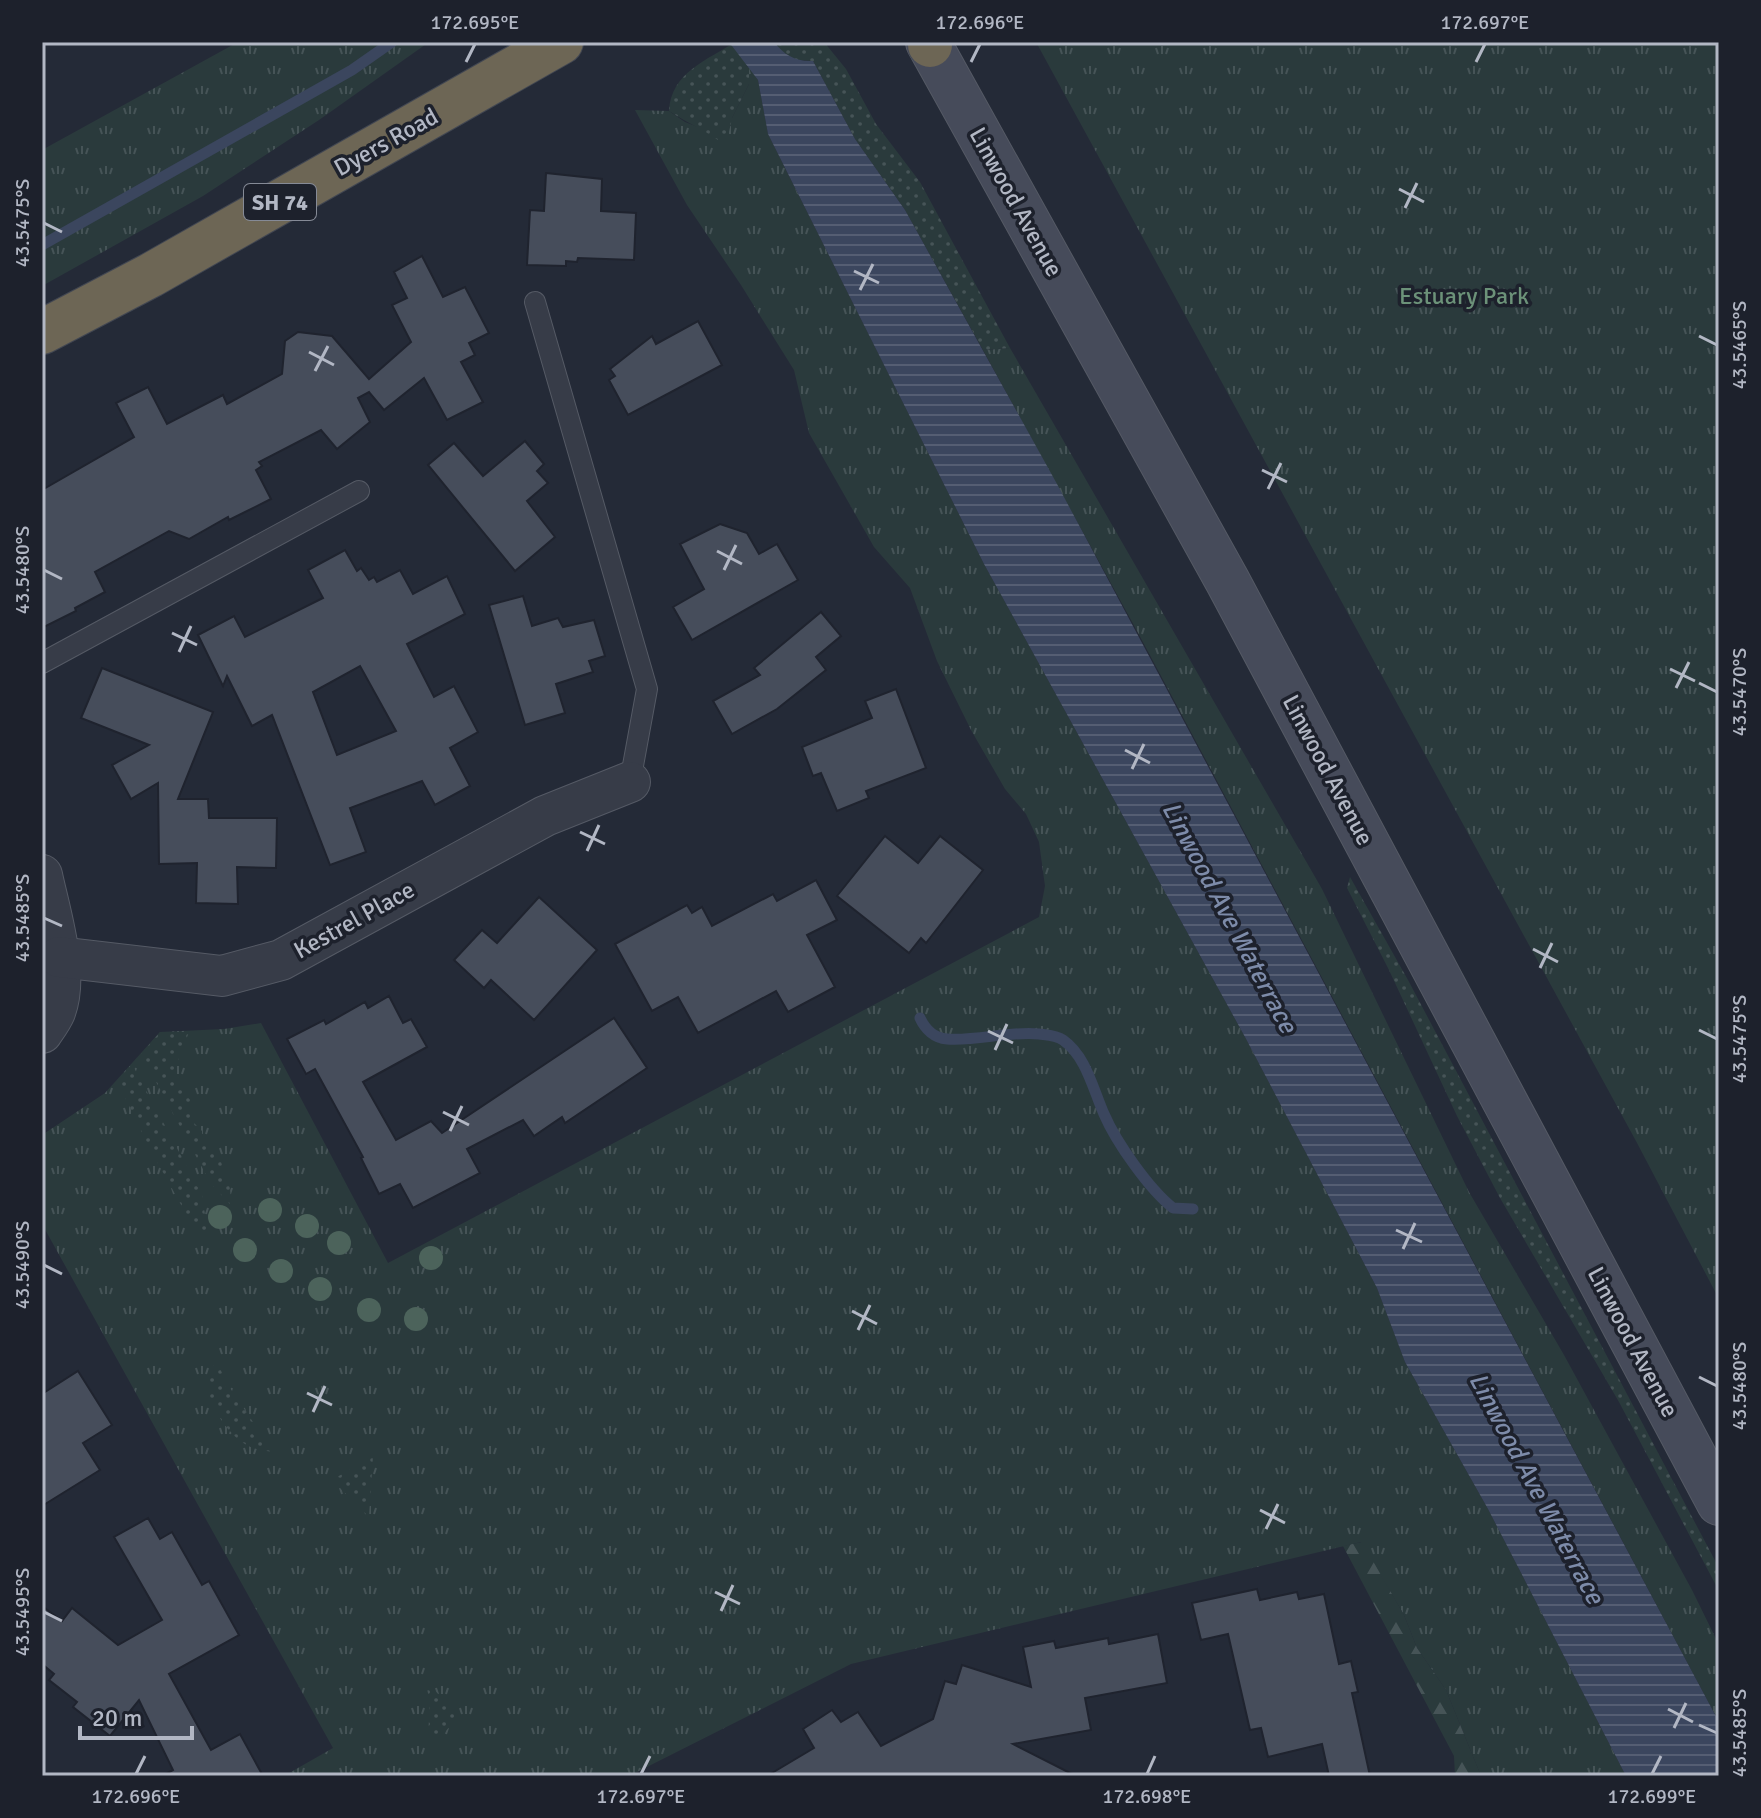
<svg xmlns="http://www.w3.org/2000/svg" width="1761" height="1818" font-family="Signika,sans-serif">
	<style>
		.grass { fill: url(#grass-tufts) }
		.forest { fill: url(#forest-firs) }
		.garden { fill: url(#garden-dots) }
		.water { fill: url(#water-rules) }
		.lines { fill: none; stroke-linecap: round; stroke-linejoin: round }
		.stream { stroke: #3b465e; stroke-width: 11 }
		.building { fill: #464d5b; stroke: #1f232e; stroke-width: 2; fill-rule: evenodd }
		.lane-casing { stroke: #555a65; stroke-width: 22 }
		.street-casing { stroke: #555a65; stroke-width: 42 }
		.secondary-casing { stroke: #555a65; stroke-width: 46 }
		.highway-casing { stroke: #424752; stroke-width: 46 }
		.lane { stroke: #373c48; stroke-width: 20 }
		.street { stroke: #373c48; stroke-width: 40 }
		.secondary { stroke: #464b5a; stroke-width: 44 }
		.highway { stroke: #6d6655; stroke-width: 44 }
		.tree { fill: #4c635b }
		.ticks { fill: none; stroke: #b2b7c4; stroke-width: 3 }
		.labels { text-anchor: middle; stroke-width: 7; stroke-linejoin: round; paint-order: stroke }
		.shield { fill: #1d212c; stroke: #858a96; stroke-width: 2 }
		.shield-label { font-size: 22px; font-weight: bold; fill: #b2b7c4 }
		.street-label { font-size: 24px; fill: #b2b7c4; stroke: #1d212c }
		.park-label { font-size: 24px; fill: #6c9279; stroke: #1d212c }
		.water-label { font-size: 26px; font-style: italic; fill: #7d8ba9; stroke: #1d212c }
		.neatline { fill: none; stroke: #b2b7c4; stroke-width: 3 }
		.ticks-label { font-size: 20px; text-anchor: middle; fill: #b2b7c4 }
	</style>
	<defs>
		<pattern id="grass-tufts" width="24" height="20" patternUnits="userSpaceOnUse" patternTransform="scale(2)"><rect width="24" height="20" fill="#2a3a3c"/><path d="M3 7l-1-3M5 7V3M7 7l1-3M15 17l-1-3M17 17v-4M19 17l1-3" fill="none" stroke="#465457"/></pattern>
		<pattern id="forest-firs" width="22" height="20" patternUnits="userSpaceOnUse" patternTransform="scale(2)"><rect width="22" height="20" fill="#2a3a3c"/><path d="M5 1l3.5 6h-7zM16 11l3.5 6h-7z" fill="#465457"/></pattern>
		<pattern id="garden-dots" width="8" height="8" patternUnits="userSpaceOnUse" patternTransform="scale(2)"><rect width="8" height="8" fill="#2a3a3c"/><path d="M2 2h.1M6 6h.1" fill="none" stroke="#465457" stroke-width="1.8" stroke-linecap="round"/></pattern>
		<pattern id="water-rules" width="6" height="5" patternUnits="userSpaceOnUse" patternTransform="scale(2)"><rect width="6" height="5" fill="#3b465e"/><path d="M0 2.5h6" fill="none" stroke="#555e73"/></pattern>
	</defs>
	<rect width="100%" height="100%" fill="#242a37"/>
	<g class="grass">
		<polygon points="238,42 429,42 319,120 203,196 42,286 42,150"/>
		<polygon points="1036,42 1719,42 1719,1299 1636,1141"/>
		<polygon points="749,67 758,80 768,134 984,564 1245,1037 1377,1288 1405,1362 1488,1509 1626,1776 1481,1776 1446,1690 1417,1648 1404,1615 1361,1542 851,1664 629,1776 284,1776 333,1748 42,1224 42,1135 105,1093 160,1032 224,1029 261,1023 388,1263 1039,917 1045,886 1039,842 1026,814 1005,789 971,730 937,661 910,588 874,547 809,433 794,370 741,285 687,205 635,110 669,111 685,122 708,131 732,118 749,84"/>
		<polygon points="1010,348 1322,889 1469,1192 1564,1355 1692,1590 1719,1645 1719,1722 1136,629 983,350"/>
	</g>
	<polygon class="forest" points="1362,1542 1404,1615 1417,1648 1446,1690 1481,1776 1455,1776 1454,1756 1343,1546"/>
	<g class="garden">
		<path d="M735 42H824L846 69 876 124 920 182 1010 348 983 350 905 210 855 139 813 61 795 60 781 51 746 66 749 67V84L732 118 726 146C708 131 688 124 669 111 671 72 708 60 735 42Z"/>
		<polygon points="1350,877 1408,980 1719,1568 1719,1591 1619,1402 1500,1198 1457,1116 1389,970 1347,888"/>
		<path d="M160 1032H189L175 1068 183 1091 191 1101 192 1121 202 1131 203 1144 220 1156C223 1176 233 1181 230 1204L211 1184 141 1054Z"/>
		<polygon points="132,1064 202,1195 208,1234 194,1226 189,1219 150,1149 117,1081"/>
		<path d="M217 1362 223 1375 219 1377 223 1387 228 1385 257 1428 252 1433 258 1441 264 1436 276 1452C265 1451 254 1450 245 1444 223 1431 192 1383 217 1362Z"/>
		<polygon points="373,1456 369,1517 332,1480"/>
		<path d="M425 1680C429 1683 431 1687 434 1690 456 1711 464 1712 439 1739L434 1740 428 1736 430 1702Z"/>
	</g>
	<path class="water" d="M729 42H774C784 55 796 62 813 61L855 139 905 210 1057 484 1719 1722V1776H1626L1488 1509 1405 1362 1377 1288 1245 1037 984 564 768 134 758 80Z"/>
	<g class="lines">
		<g class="stream">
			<polyline points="42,245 352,70 392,42"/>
			<path d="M920 1018C925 1029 934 1038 947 1039 978 1041 1008 1031 1039 1034 1047 1035 1056 1035 1063 1040 1086 1056 1093 1089 1104 1114 1116 1142 1149 1189 1173 1208L1193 1209"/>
		</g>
	</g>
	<g class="building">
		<polygon points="546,173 602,179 601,211 636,213 634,260 578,258 577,262 566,261 566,266 527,265 530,210 544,211"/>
		<polygon points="422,256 443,297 465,287 489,333 469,343 475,355 461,362 483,402 447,420 424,378 384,410 369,392 358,398 370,422 337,449 321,430 259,462 262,466 256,470 271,499 229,520 228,517 189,539 169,531 95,572 105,592 75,608 76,611 42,628 42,490 134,437 116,403 148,387 167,424 223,395 227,404 282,374 285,341 298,332 332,336 369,379 411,342 392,305 407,298 394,272"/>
		<polygon points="698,321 722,365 628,415 609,380 615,376 610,369 652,336 656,344"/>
		<polygon points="525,441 544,464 537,471 548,483 527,501 555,537 515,571 428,465 454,443 483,476"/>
		<polygon points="720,524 747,533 759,554 777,544 798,580 692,640 673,607 704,589 680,544"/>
		<path d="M345 550 357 571 361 568 369 580 374 577 377 582 400 570 413 594 447 576 465 614 407 644 434 697 454 686 478 732 450 748 470 786 435 805 422 781 350 808 366 852 330 865 272 715 252 726 227 676 223 686 198 635 234 616 245 637 323 598 308 570ZM360 666 396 731 337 755 313 692Z"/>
		<polygon points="523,596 532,626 558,618 563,627 594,620 605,656 589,661 593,672 556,684 565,713 525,725 489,605"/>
		<polygon points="821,612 841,636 816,657 826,670 777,709 732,734 713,701 760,675 754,668"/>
		<polygon points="102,668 213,712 178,799 208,799 209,818 277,818 276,868 237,867 238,904 196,903 197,863 159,864 158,783 131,799 112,765 149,745 81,718"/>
		<polygon points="896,689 926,768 866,791 869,798 837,811 821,773 813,776 802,747 872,718 865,701"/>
		<polygon points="885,836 918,863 940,836 983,870 926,943 921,938 909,953 837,896"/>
		<polygon points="816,880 837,920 807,935 835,987 788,1012 776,991 698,1033 678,997 652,1011 615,944 687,905 692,913 702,907 712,926 773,894 777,901"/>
		<polygon points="539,897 597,950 534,1020 491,980 484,988 454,960 482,930 497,943"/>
		<polygon points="389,996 403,1023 411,1019 427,1047 363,1082 396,1140 431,1121 442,1133 614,1018 647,1068 565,1123 562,1117 534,1136 523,1120 467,1149 480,1173 413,1208 400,1184 379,1194 361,1158 363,1157 315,1069 306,1074 287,1039 324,1020 326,1024 365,1002 368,1008"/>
		<polygon points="78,1371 112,1425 83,1443 100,1470 42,1506 42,1394"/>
		<polygon points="148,1518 160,1539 172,1532 202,1585 209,1581 239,1635 169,1674 211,1750 240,1734 263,1776 162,1776 173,1770 139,1700 110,1736 73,1707 77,1702 49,1680 54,1674 42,1664 42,1606 62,1621 72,1608 118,1645 162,1620 114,1537"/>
		<polygon points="1257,1589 1260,1600 1297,1592 1299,1599 1324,1594 1339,1664 1351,1661 1358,1692 1352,1693 1370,1776 1329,1776 1322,1744 1268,1757 1261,1728 1250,1730 1228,1634 1201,1640 1192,1603"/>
		<polygon points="1158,1634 1167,1683 1085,1698 1091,1730 1013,1744 1076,1776 767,1776 814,1748 803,1729 832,1710 841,1722 858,1712 881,1746 933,1719 945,1681 956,1684 962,1665 1031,1687 1023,1647 1054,1641 1056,1648 1108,1638 1109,1644"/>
	</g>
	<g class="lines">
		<defs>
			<g id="lane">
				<polyline points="535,302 647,689 630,782"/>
				<polyline points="42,663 359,491"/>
			</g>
			<g id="street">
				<path d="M42 875C50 913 70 974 55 1012 52 1019 46 1027 42 1033"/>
				<polyline points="59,957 222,976 281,960 545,816 630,782"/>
			</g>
			<polyline id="secondary" points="928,42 1228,582 1719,1503"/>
			<g id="highway">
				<polyline points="930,45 930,42"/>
				<polyline points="42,332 151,275 561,42"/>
			</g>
		</defs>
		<use href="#lane" class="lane-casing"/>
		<use href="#street" class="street-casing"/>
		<use href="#secondary" class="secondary-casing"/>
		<use href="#highway" class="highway-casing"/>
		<use href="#lane" class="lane"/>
		<use href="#street" class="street"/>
		<use href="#secondary" class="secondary"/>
		<use href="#highway" class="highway"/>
	</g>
	<g class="tree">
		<circle cx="270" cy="1210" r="12"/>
		<circle cx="220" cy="1217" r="12"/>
		<circle cx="307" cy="1226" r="12"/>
		<circle cx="339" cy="1243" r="12"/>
		<circle cx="245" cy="1250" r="12"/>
		<circle cx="431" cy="1258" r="12"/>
		<circle cx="281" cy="1271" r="12"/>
		<circle cx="320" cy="1289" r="12"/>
		<circle cx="369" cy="1310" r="12"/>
		<circle cx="416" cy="1319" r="12"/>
	</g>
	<path class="ticks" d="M466 62 475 44M971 62 980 44M1476 62 1485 44M1399 189 1424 202M1405 208 1417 183M44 223 62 232M854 271 879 283M860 290 873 264M1699 336 1717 345M309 352 334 365M315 371 328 346M1262 470 1287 482M1268 489 1281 463M717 551 742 564M44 570 62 579M724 570 736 545M172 633 197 645M179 652 191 626M1670 669 1695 681M1699 683 1717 692M1676 688 1689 662M1125 750 1150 763M1132 769 1144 744M580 832 605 844M587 851 599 825M44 918 62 926M1533 949 1558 962M1540 968 1552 943M1699 1030 1717 1039M988 1031 1013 1043M995 1050 1007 1024M443 1112 469 1125M450 1131 462 1106M1396 1230 1422 1242M1403 1249 1415 1223M44 1265 62 1274M852 1311 877 1324M858 1330 870 1305M1699 1377 1717 1386M307 1393 332 1405M313 1412 325 1386M1260 1510 1285 1523M1266 1529 1278 1504M715 1592 740 1604M721 1611 733 1585M44 1612 62 1621M1668 1709 1693 1722M1699 1725 1717 1733M1674 1728 1686 1703M136 1774 145 1756M641 1774 650 1756M1147 1774 1155 1756M1652 1774 1661 1756"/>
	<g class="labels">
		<rect class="shield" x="244" y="184" width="72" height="36" rx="6"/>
		<g class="shield-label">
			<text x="280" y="210">SH 74</text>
		</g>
		<g class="street-label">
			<text transform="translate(386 142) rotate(-29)" y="8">Dyers Road</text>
			<text transform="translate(1016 202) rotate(61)" y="8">Linwood Avenue</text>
			<text transform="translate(1328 770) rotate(62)" y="8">Linwood Avenue</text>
			<text transform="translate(354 920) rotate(-29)" y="8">Kestrel Place</text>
			<text transform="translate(1633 1342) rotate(62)" y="8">Linwood Avenue</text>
		</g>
		<g class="park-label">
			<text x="1464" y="304">Estuary Park</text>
		</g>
		<g class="water-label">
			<text transform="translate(1230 917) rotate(62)" y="9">Linwood Ave Waterrace</text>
			<text transform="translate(1537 1488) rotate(62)" y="9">Linwood Ave Waterrace</text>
		</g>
	</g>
	<rect width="1761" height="1818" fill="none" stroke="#1d212c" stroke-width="88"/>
	<path d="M80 1726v12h112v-12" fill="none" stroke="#b2b7c4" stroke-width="4"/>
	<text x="92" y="1726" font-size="24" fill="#b2b7c4" stroke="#1d212c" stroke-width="6" paint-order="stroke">20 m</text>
	<rect x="44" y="44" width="1673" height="1730" class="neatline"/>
	<g class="ticks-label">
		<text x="475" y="29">172.695°E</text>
		<text x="980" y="29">172.696°E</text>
		<text x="1485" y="29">172.697°E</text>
		<text transform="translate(22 223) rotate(-90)" y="7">43.5475°S</text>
		<text transform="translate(1739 345) rotate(-90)" y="7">43.5465°S</text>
		<text transform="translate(22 570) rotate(-90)" y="7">43.5480°S</text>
		<text transform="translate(1739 692) rotate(-90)" y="7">43.5470°S</text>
		<text transform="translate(22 918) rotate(-90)" y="7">43.5485°S</text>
		<text transform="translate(1739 1039) rotate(-90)" y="7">43.5475°S</text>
		<text transform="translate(22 1265) rotate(-90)" y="7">43.5490°S</text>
		<text transform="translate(1739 1386) rotate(-90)" y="7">43.5480°S</text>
		<text transform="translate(22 1612) rotate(-90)" y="7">43.5495°S</text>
		<text transform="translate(1739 1733) rotate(-90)" y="7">43.5485°S</text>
		<text x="136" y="1803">172.696°E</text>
		<text x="641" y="1803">172.697°E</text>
		<text x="1147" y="1803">172.698°E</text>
		<text x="1652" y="1803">172.699°E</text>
	</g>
</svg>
